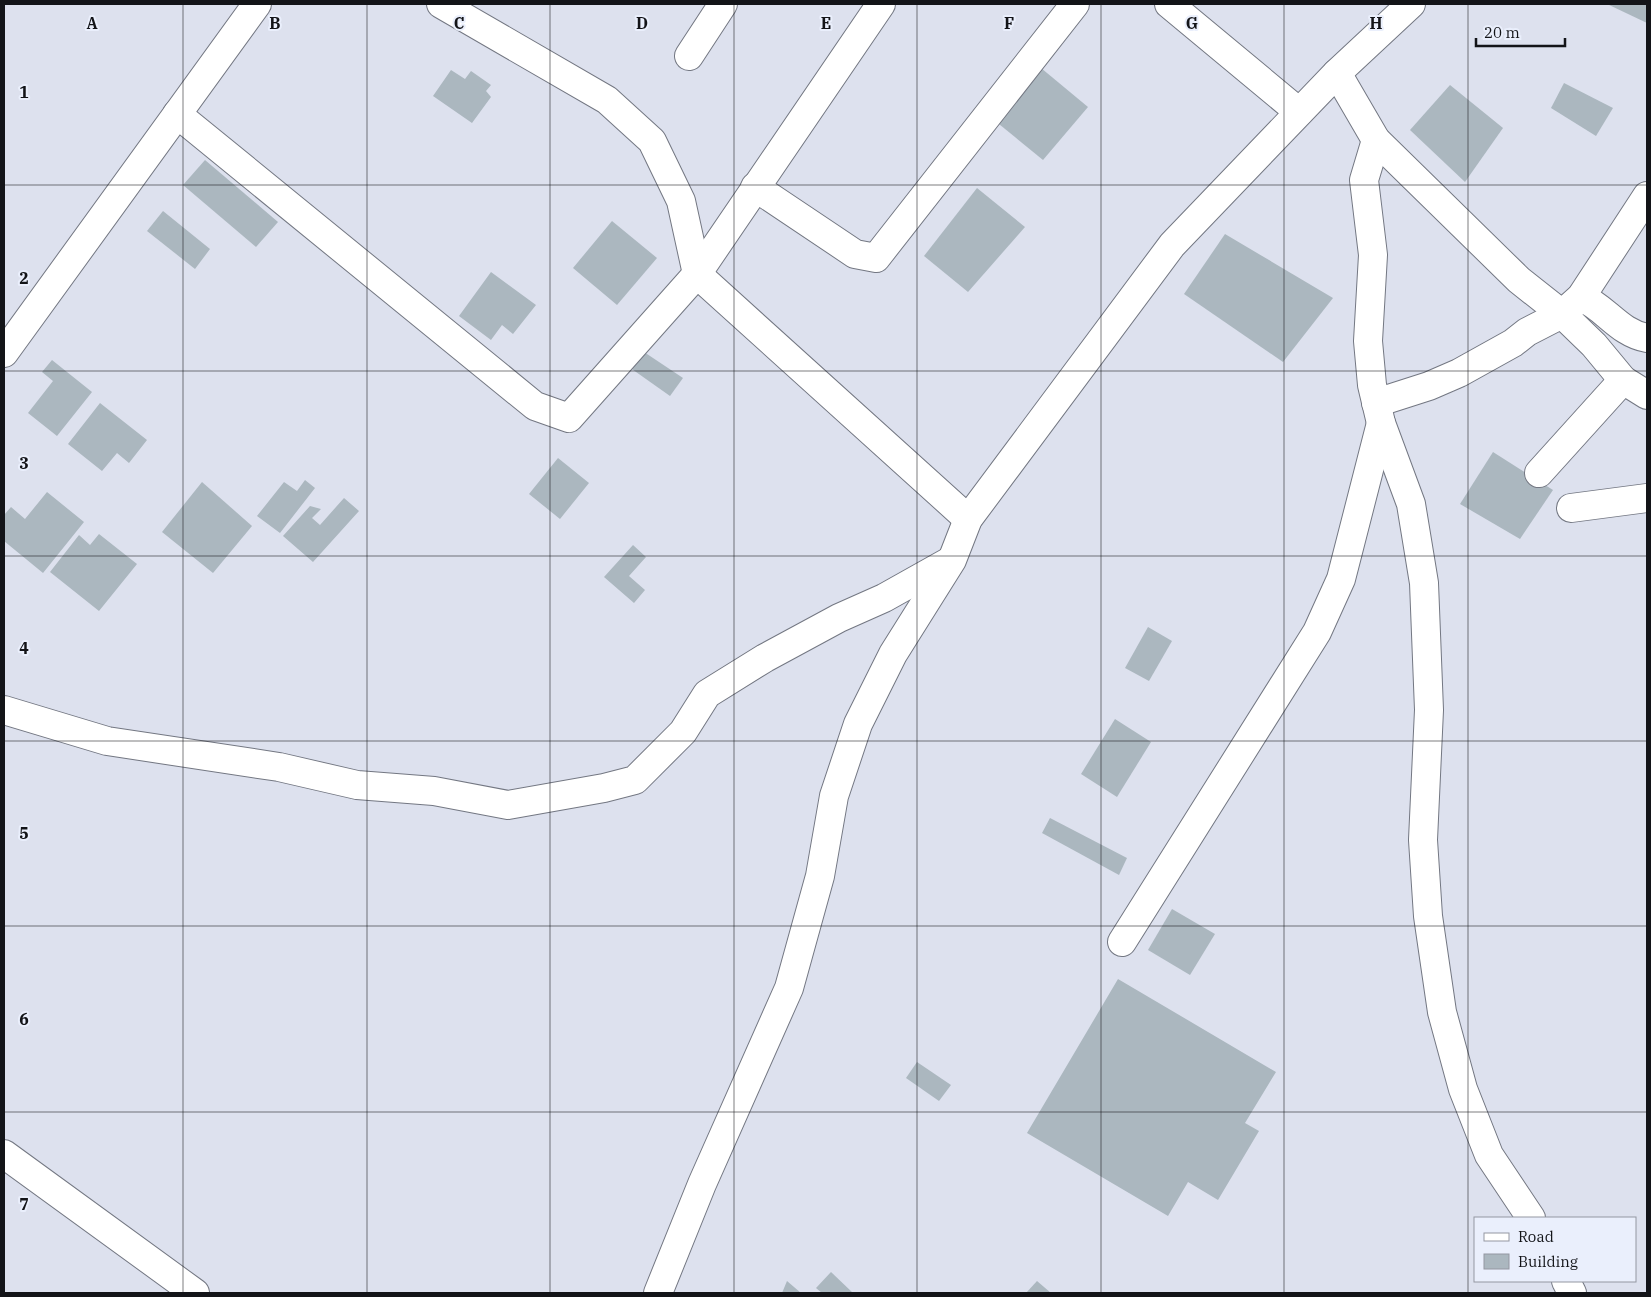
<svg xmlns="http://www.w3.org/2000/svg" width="1651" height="1297" font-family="'IBM Plex Serif',serif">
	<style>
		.building { fill: #abb7bf }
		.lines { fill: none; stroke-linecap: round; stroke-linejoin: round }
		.minor-casing { stroke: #737782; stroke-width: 30 }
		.minor { stroke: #fff; stroke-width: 28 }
		.grid { fill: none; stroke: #131418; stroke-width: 1; stroke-opacity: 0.55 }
		.grid-label { font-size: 16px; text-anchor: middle; font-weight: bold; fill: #131418; stroke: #eaeffc; stroke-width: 4; stroke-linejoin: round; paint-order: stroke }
	</style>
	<rect width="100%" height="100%" fill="#dde1ee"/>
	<g class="building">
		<polygon points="1607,4 1647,4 1647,23"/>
		<polygon points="1041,68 1088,107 1043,160 994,120"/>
		<polygon points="451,70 465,79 471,71 491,85 486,91 491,97 472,123 433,96"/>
		<polygon points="1564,83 1613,108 1596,136 1551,108"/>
		<polygon points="1450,85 1503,128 1465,182 1410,130"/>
		<polygon points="205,160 278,222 256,247 183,185"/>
		<polygon points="977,188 1025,227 968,292 924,256"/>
		<polygon points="163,211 210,249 195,269 147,231"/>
		<polygon points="612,221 657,258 617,305 573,268"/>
		<polygon points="1225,234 1333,298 1283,362 1184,294"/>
		<polygon points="491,272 536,305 513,334 502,325 491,340 459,316"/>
		<polygon points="641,350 683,378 670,396 629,367"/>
		<polygon points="52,360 92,392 57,436 28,413 53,381 42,372"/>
		<polygon points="100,403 147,440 129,463 117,453 102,471 68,444"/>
		<polygon points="1493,452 1553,490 1520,539 1460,504"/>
		<polygon points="558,458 589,483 560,519 529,494"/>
		<polygon points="305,480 315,488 280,533 257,516 284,482 297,491"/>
		<polygon points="202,482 252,526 213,573 162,532"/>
		<polygon points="47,492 84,522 43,573 4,541 4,515 11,507 25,519"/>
		<polygon points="344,498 359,511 313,562 283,536 310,506 321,509 312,518 320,525"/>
		<polygon points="99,534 137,564 99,611 50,572 79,535 90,545"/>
		<polygon points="633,545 646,557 629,576 645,590 634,603 604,577"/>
		<polygon points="1148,627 1172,641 1149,681 1125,668"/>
		<polygon points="1115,719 1151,742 1117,797 1081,774"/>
		<polygon points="1050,818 1127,858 1119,875 1042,833"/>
		<polygon points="1172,909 1215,934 1190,975 1148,950"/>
		<polygon points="1118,979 1276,1072 1245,1123 1259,1131 1218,1200 1188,1182 1168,1216 1027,1133"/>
		<polygon points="917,1062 951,1085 939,1101 906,1078"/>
		<polygon points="831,1272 853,1293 822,1293 816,1288"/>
		<polygon points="787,1281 801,1293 782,1293"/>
		<polygon points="1037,1281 1051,1293 1026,1293"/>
	</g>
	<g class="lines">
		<defs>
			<g id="minor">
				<polyline points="441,4 607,100 652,141 681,201 697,274 968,519"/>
				<polyline points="1169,4 1299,112"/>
				<polyline points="689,56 723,4"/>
				<polyline points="1337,73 1376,140 1519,280 1562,314 1594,345 1623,380 1647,395"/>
				<polyline points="177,114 535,406 569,418 697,274 881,4"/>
				<polyline points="1376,140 1364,180 1373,255 1368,341 1372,385 1381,423 1411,504 1424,583 1429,710 1423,840 1428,916 1442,1012 1463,1089 1489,1155 1531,1218"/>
				<polyline points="755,187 855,254 876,258 1075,4"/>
				<path d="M1581 297C1606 308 1619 333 1647 338"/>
				<polyline points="4,353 257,4"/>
				<polyline points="1376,403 1429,386 1459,373 1513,343 1527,332 1562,314 1581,297 1647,196"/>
				<polyline points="1539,473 1623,380"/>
				<polyline points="1571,508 1647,498"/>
				<polyline points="4,710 107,741 279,767 357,785 434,791 508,805 604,788 635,780 683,732 707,694 765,658 839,618 884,598 950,561"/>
				<polyline points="1122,942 1317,632 1341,579 1381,423"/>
				<polyline points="4,1154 195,1293"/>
				<polyline points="1566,1281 1572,1293"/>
				<polyline points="658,1293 702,1184 789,988 820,876 834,796 858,724 893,654 952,560 968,519 1172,245 1337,73 1411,4"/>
			</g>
		</defs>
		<use href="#minor" class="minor-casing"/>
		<use href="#minor" class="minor"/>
	</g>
	<path class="grid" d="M183 4V1293M367 4V1293M550 4V1293M734 4V1293M917 4V1293M1101 4V1293M1284 4V1293M1468 4V1293M4 185H1647M4 371H1647M4 556H1647M4 741H1647M4 926H1647M4 1112H1647"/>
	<g class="grid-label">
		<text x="92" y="29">A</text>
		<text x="275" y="29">B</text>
		<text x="459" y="29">C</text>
		<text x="642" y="29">D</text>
		<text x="826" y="29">E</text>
		<text x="1009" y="29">F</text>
		<text x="1192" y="29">G</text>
		<text x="1376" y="29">H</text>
		<text x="24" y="98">1</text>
		<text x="24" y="284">2</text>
		<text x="24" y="469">3</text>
		<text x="24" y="654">4</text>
		<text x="24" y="839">5</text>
		<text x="24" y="1025">6</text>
		<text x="24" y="1210">7</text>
	</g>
	<rect width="1651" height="1297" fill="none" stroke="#131418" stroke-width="10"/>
	<rect x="1474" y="1217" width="162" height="65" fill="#eaeffc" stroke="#9497a1"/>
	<rect x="1484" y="1233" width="25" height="8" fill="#ffffff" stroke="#9497a1"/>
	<text x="1518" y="1242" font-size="15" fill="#131418">Road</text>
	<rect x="1484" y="1254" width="25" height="15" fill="#abb7bf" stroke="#9497a1"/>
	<text x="1518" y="1267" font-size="15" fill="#131418">Building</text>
	<path d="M1476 38v8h89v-8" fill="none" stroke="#131418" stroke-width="2.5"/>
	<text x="1484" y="38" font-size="15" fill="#131418" stroke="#eaeffc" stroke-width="4" paint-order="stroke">20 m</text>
</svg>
